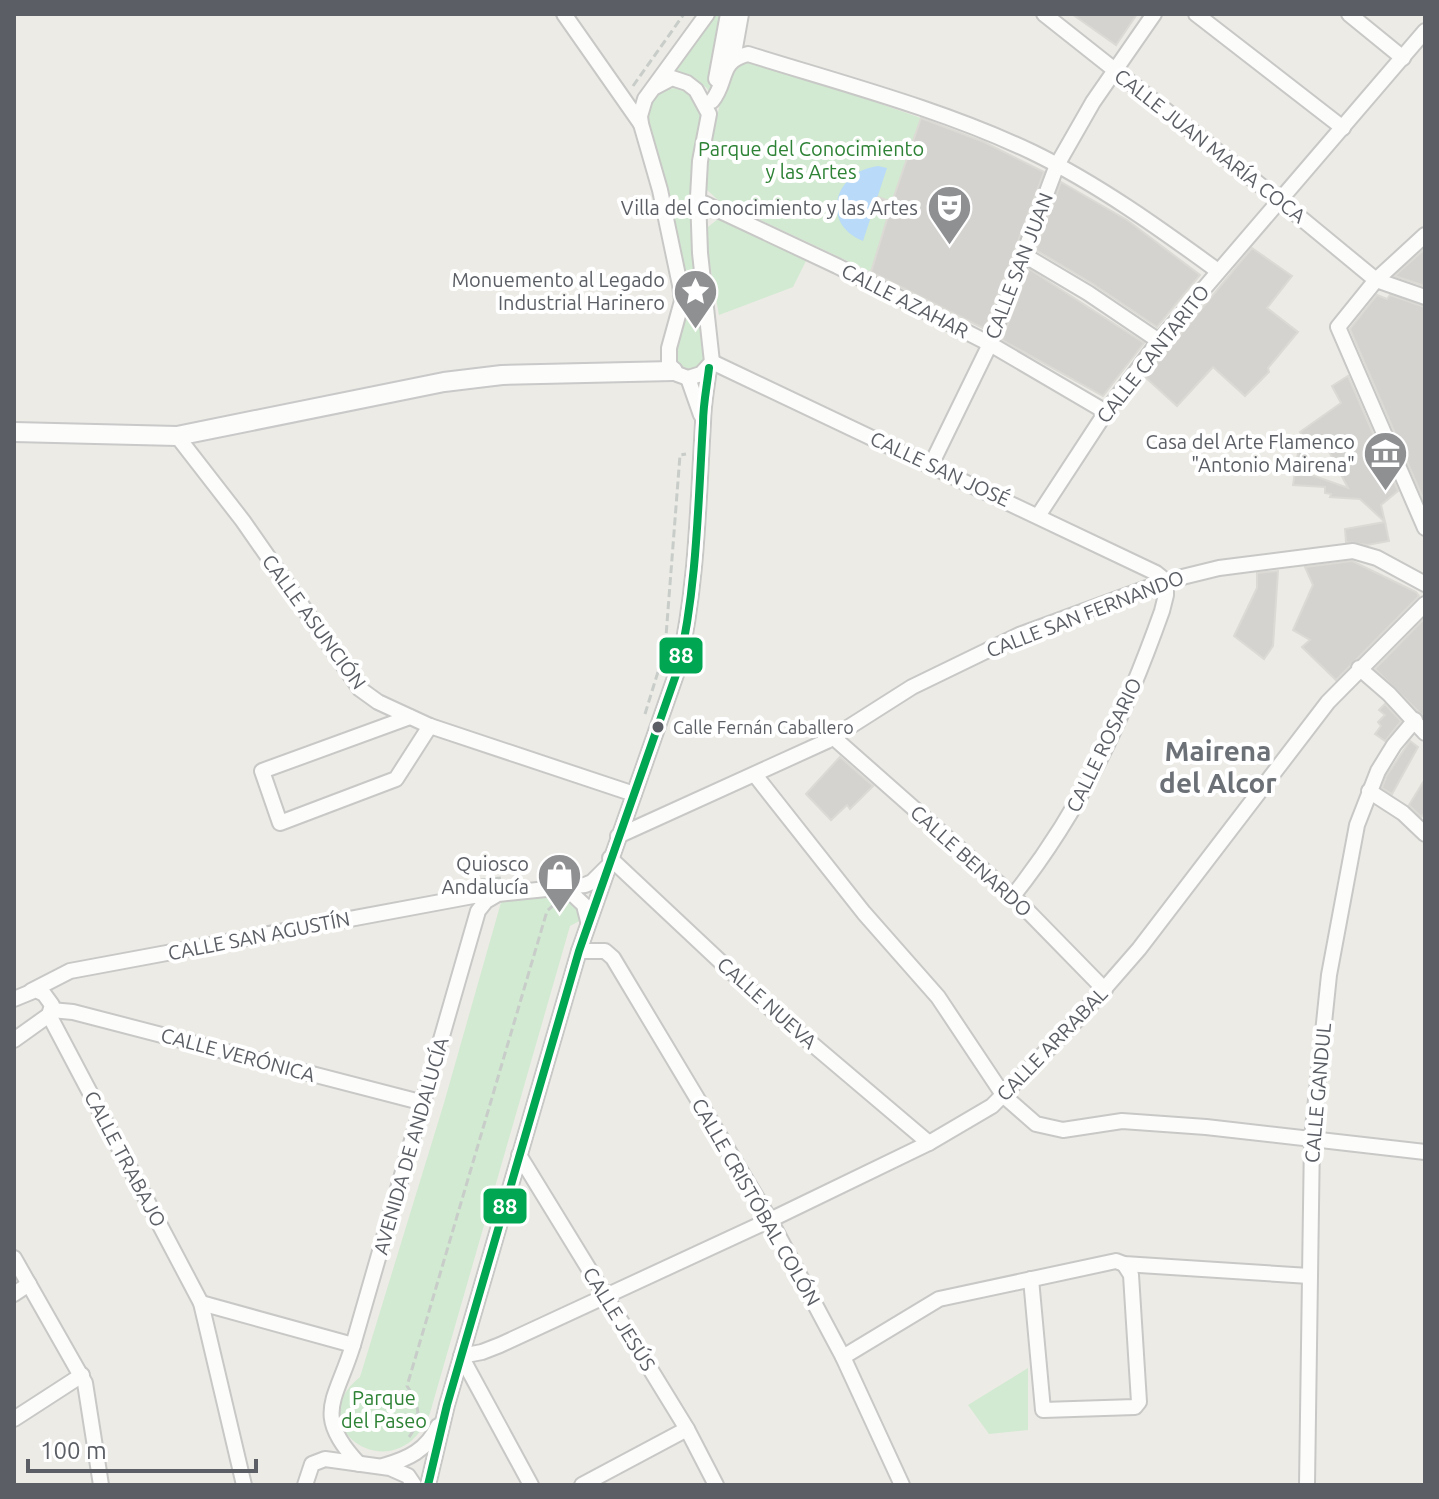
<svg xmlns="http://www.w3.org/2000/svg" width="1439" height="1499" font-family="Ubuntu,sans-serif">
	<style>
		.green { fill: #d2ead1 }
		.water { fill: #b9daf8 }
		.building { fill: #d4d3d0; stroke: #dcdad4; stroke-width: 2 }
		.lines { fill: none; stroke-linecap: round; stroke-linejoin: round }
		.street-casing { stroke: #c8c8c7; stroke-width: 18 }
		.secondary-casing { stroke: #c8c9c8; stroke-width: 22 }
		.path { stroke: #c8cdca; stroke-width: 3; stroke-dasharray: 8 4; stroke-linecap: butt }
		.street { stroke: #fcfcfb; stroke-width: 14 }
		.secondary { stroke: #fcfcfb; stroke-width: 18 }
		.bus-1-casing { stroke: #fff; stroke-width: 14 }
		.bus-1 { stroke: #00a651; stroke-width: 8 }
		.bus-dot { fill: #5b5f65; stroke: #fff; stroke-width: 3 }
		.labels { text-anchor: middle; stroke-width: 8; stroke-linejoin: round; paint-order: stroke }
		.bus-label { font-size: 18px; fill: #5b5f65; stroke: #fff; text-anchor: start }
		.street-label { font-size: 20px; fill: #5b5f65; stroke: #fff }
		.park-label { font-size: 20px; fill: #2d8235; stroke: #fff }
		.poi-label { font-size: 20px; fill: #5b5f65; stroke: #fff; text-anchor: end }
		.district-label { font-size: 28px; font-weight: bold; fill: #6c7177; stroke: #fff }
		.line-badge { stroke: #fff; stroke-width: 3 }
		.badge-label { font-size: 22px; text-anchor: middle; font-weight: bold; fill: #fff }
	</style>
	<rect width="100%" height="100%" fill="#ecebe6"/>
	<g class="green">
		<path d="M717 14H723L710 92C700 80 689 74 673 73Z"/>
		<polygon points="748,58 921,118 892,202 878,197 873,210 888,216 871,272 718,200 706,189 707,162 725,81 729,71"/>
		<path d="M675 88 693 95 703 114 707 358 699 367 692 370 680 366 675 358 686 312 677 235 647 113C653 99 659 90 675 88Z"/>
		<polygon points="718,219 728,221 806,261 793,287 719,315 706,242 708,227"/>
		<path d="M564 895 577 902 581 920 570 926 430 1413C398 1495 296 1428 360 1377L444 1103 502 899Z"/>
		<polygon points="1028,1368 1028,1430 989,1434 968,1405"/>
	</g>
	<path class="water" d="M878 166 887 168 863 241C820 224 833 172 878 166Z"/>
	<g class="building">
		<polygon points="1072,14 1137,14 1116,45"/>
		<polygon points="921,118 984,142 1044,172 985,329 871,272 888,216 873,210 878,197 892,202"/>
		<polygon points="1061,182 1127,220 1200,275 1157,327 1093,284 1036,250"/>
		<polygon points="1252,248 1292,276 1267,308 1298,332 1268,368 1269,372 1245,396 1213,367 1177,406 1145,377"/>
		<polygon points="1425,249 1425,286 1395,276 1399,272"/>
		<polygon points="1029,269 1144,343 1103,396 1002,340"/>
		<polygon points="1377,295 1387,299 1390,295 1425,307 1425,503 1350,329"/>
		<polygon points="1348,376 1398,491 1381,505 1385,522 1360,499 1330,497 1331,494 1325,493 1325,487 1293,485 1299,446 1308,447 1306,473 1348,488 1324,442 1311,451 1300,432 1341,403 1332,386"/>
		<polygon points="1385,522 1389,541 1367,545 1346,542 1345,529"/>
		<polygon points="1352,561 1416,592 1419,596 1336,680 1302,647 1310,640 1293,630 1313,585 1305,567"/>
		<polygon points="1278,571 1273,646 1264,659 1234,636 1257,588 1257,573"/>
		<polygon points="1425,618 1425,718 1375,669"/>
		<polygon points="1385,704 1401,721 1385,741 1375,734 1381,726 1378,722 1385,715 1379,710"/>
		<polygon points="1410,741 1418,747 1392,794 1382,788 1387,775"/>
		<polygon points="840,757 873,786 850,809 847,805 831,820 806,794"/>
		<polygon points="1425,779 1425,813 1421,817 1409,805"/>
	</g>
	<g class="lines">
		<defs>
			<g id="street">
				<polyline points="564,14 641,124"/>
				<polyline points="1044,14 1279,200 1376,280 1425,297"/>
				<polyline points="1196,14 1343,128"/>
				<polyline points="1349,14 1403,58"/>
				<polyline points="733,59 741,14"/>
				<polyline points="716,79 728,14"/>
				<polyline points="655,87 672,78 687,83 696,90 709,114 700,161 698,197 700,253 712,362 701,374 688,378 677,374 669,364 669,348 682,301 680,285 660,190 641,124 640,116 645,99 707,14"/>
				<path d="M712 101C728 82 718 61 748 54 844 84 941 109 1032 152 1098 184 1159 228 1218 271"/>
				<polyline points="699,201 837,266 990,344 1106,412"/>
				<polyline points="1425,235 1376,280 1338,327 1425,528"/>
				<polyline points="1024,255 1088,293 1159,341"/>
				<path d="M712 362 1156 573 1166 581V595L1162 611C1125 715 1082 809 1013 896"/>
				<polyline points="688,378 701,415"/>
				<polyline points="177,436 243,521 360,689 378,702 430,726 634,794"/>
				<polyline points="931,465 990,344 1057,165 1093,102 1154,14"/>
				<polyline points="1038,516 1106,412 1159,341 1425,31"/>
				<polyline points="1359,668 1389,694 1425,733"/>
				<polyline points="410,717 262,771 280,823 396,779 430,726"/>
				<polyline points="833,737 1013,896 1105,990"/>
				<polyline points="755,775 864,913 938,997 1004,1096 1036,1124 1063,1130 1122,1121 1206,1127 1425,1152"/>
				<polyline points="1369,791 1403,813 1425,834"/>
				<polyline points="618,836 827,741 912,687 1019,635 1166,581 1219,568 1353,551 1377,558 1425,584"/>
				<polyline points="610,858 772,1010 929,1143"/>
				<polyline points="566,888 584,905 588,921"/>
				<polyline points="579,951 605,951 613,958 770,1220 843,1357 902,1485"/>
				<polyline points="31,991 70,971 473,896 492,896"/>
				<polyline points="14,999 36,990 44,994 52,1005 49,1015 14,1040"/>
				<polyline points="51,1010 73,1012 424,1103"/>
				<polyline points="49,1015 201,1303 244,1485"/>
				<polyline points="519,1155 687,1429 716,1485"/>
				<polyline points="14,1258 85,1383 101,1485"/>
				<polyline points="1031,1279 1043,1410 1135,1407 1139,1402 1131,1275 1124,1264"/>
				<polyline points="14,1294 29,1284"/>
				<polyline points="201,1303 353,1345"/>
				<polyline points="843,1357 939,1299 1116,1261 1124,1264 1309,1276"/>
				<polyline points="14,1419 82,1375"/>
				<path d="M359 1464C312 1414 336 1401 353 1345L478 911 486 901 498 894 585 885 592 882 607 867"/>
				<path d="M383 1466C408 1459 427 1450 438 1426"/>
				<polyline points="305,1485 312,1464 325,1459 390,1468 408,1476 414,1485"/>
				<path d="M428 1485 447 1405 579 951 678 669C697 588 698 505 703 423 703 405 707 386 709 368"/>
				<polyline points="531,1485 461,1356 482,1352 500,1345 770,1220 929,1143 992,1106 1078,1019 1139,949 1328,702 1425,604"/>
				<polyline points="582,1485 687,1429"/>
				<polyline points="1307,1485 1312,1138 1329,975 1357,825 1378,771 1394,745 1415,720"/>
			</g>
			<polyline id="secondary" points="14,432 177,436 444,382 502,375 673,371"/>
		</defs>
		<use href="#street" class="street-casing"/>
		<use href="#secondary" class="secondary-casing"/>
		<g class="path">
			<polyline points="633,86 684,14"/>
			<polyline points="645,714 665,649 680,455 686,454"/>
			<polyline points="481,880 501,878"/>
			<path d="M409 1437C423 1419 419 1404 407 1386L547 911 556 903"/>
		</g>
		<use href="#street" class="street"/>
		<use href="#secondary" class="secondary"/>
		<defs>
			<path id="bus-1" d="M428 1485 447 1405 579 951 678 669C697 588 698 505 703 423 703 405 707 386 709 368"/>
		</defs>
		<use href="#bus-1" class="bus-1-casing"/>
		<use href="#bus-1" class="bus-1"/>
	</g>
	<defs>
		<symbol id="theatre-pin" viewBox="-11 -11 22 30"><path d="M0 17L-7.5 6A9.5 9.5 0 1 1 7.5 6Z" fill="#8e9092" stroke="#fff"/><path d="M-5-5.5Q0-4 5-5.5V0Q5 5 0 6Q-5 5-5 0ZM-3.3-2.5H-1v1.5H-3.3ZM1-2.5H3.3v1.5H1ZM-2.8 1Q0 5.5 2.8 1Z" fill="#fff"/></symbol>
		<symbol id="sight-pin" viewBox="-11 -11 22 30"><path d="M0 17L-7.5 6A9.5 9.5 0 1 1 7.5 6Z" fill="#8e9092" stroke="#fff"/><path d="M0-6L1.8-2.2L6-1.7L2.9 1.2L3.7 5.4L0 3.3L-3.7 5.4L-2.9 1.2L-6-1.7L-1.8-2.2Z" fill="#fff"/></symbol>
		<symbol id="museum-pin" viewBox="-11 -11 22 30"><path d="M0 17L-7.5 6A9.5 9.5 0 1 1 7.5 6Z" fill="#8e9092" stroke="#fff"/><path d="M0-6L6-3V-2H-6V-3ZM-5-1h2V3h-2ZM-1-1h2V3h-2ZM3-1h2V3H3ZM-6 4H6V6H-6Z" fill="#fff"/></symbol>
		<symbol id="shop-pin" viewBox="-11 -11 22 30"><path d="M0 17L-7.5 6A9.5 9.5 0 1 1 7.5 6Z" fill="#8e9092" stroke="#fff"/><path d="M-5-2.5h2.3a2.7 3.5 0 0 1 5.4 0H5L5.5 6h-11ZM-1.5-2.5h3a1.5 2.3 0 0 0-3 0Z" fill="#fff"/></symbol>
	</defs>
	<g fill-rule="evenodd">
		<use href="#theatre-pin" x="924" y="182" width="51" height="69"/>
		<use href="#sight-pin" x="670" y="266" width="51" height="69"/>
		<use href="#museum-pin" x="1360" y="428" width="51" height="69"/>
		<use href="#shop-pin" x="534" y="850" width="51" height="69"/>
	</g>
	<circle class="bus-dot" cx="658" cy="727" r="7"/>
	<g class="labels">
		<g class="bus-label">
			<text x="673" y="734">Calle Fernán Caballero</text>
		</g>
		<g class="street-label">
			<text transform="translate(1210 146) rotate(38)" y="7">CALLE JUAN MARÍA COCA</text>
			<text transform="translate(1019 266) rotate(-69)" y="7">CALLE SAN JUAN</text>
			<text transform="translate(905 301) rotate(27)" y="7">CALLE AZAHAR</text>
			<text transform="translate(1153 354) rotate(-52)" y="7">CALLE CANTARITO</text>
			<text transform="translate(940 469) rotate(25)" y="7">CALLE SAN JOSÉ</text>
			<text transform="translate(1085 614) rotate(-21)" y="7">CALLE SAN FERNANDO</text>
			<text transform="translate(314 622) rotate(54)" y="7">CALLE ASUNCIÓN</text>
			<text transform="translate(1104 745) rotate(-64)" y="7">CALLE ROSARIO</text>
			<text transform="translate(971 861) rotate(42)" y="7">CALLE BENARDO</text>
			<text transform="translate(259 936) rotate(-11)" y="7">CALLE SAN AGUSTÍN</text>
			<text transform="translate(767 1003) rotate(42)" y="7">CALLE NUEVA</text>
			<text transform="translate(1052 1044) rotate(-46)" y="7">CALLE ARRABAL</text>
			<text transform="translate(238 1055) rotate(15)" y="7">CALLE VERÓNICA</text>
			<text transform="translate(1318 1093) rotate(-85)" y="7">CALLE GANDUL</text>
			<text transform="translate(411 1146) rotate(-74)" y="7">AVENIDA DE ANDALUCÍA</text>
			<text transform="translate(125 1159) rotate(62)" y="7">CALLE TRABAJO</text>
			<text transform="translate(756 1202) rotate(60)" y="7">CALLE CRISTÓBAL COLÓN</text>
			<text transform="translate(619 1319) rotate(58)" y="7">CALLE JESÚS</text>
		</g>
		<g class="park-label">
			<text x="811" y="156">Parque del Conocimiento<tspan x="811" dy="23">y las Artes</tspan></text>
			<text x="384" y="1405">Parque<tspan x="384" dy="23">del Paseo</tspan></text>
		</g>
		<g class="poi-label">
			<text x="918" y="215">Villa del Conocimiento y las Artes</text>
			<text x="665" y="287">Monuemento al Legado<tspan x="665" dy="23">Industrial Harinero</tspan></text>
			<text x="1355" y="449">Casa del Arte Flamenco<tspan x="1355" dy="23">"Antonio Mairena"</tspan></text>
			<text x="529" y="871">Quiosco<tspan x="529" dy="23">Andalucía</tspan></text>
		</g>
		<g class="district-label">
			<text x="1218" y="761">Mairena<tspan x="1218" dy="32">del Alcor</tspan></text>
		</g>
	</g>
	<g class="line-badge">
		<rect x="658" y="636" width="46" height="39" rx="8" fill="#00a651"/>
		<rect x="482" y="1187" width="46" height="38" rx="8" fill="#00a651"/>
	</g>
	<g class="badge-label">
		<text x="681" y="663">88</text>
		<text x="505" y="1214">88</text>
	</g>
	<rect width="1439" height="1499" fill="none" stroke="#5b5f65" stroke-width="32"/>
	<path d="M28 1459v12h228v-12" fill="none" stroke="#5b5f65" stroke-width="4"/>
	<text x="40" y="1459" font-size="24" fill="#5b5f65" stroke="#ffffff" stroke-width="6" paint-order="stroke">100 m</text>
</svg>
